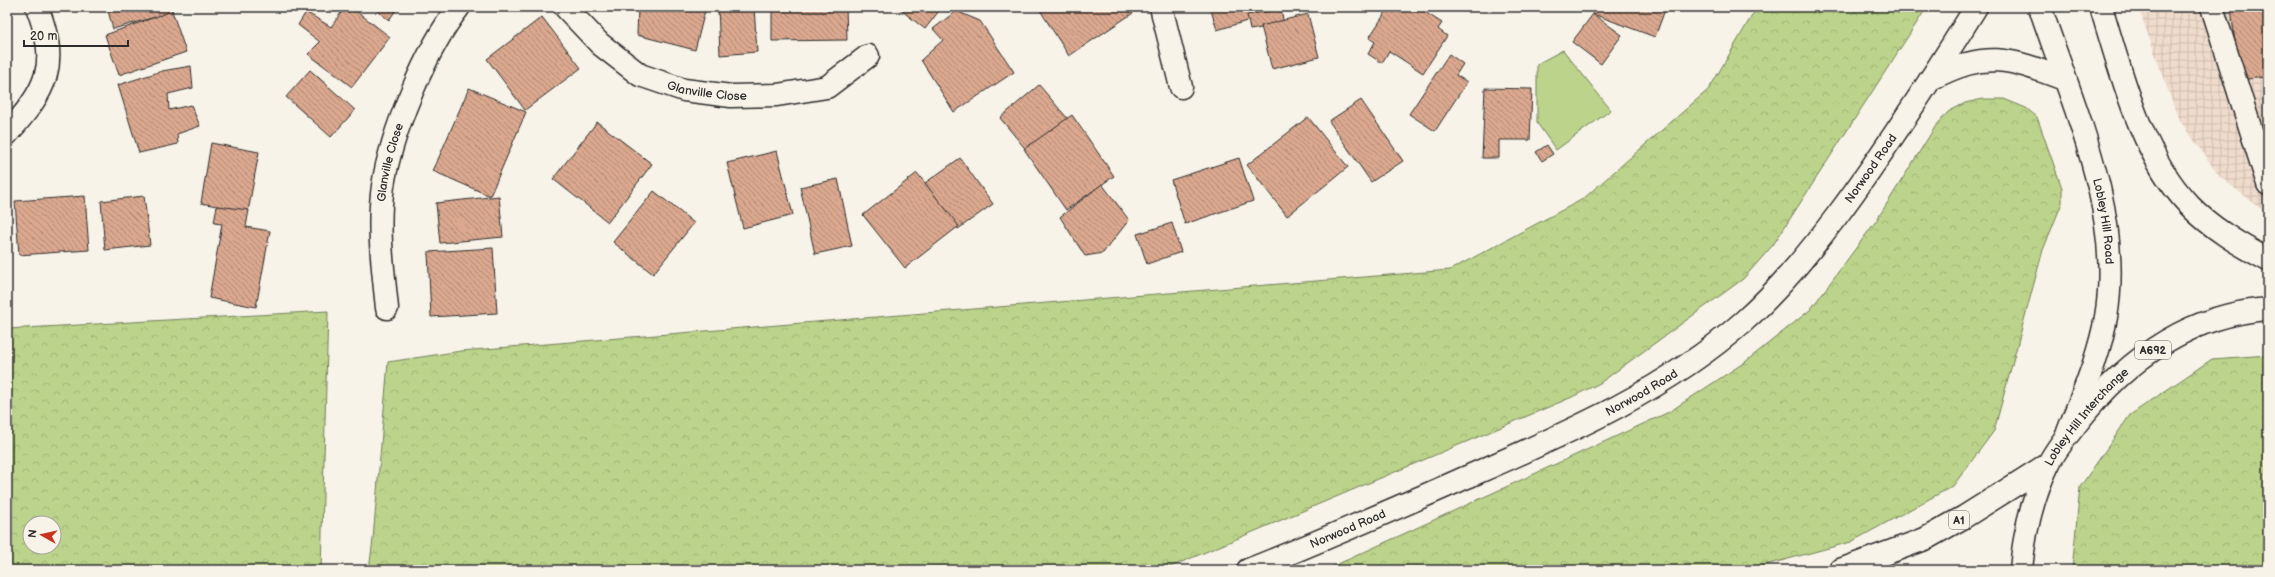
<svg xmlns="http://www.w3.org/2000/svg" width="2275" height="577" font-family="'Balsamiq Sans',sans-serif">
	<style>
		.industrial { fill: url(#industrial-grid) }
		.forest { fill: url(#forest-crowns); stroke: #737f5a; fill-rule: evenodd }
		.green { fill: #bbd38a; stroke: #737f5a }
		.building { fill: url(#building-back-hatch); stroke: #2b2b2b }
		.lines { fill: none; stroke-linecap: round; stroke-linejoin: round }
		.minor-casing { stroke: #2b2b2b; stroke-width: 25 }
		.major-casing { stroke: #2b2b2b; stroke-width: 25 }
		.highway-casing { stroke: #2b2b2b; stroke-width: 25 }
		.minor { stroke: #f7f3e8; stroke-width: 22 }
		.major { stroke: #f7f3e8; stroke-width: 22 }
		.highway { stroke: #f7f3e8; stroke-width: 22 }
		.labels { text-anchor: middle; stroke-width: 3.5; stroke-linejoin: round; paint-order: stroke }
		.shield { fill: #f7f3e8; stroke: #686764; stroke-width: 1 }
		.shield-label { font-size: 11px; font-weight: bold; fill: #2b2b2b }
		.street-label { font-size: 12px; fill: #2b2b2b; stroke: #f7f3e8 }
	</style>
	<defs>
		<pattern id="industrial-grid" width="8" height="8" patternUnits="userSpaceOnUse"><rect width="8" height="8" fill="#efdccd"/><path d="M0 4h8M4 0v8" fill="none" stroke="#cdbdb0"/></pattern>
		<pattern id="forest-crowns" width="20" height="18" patternUnits="userSpaceOnUse"><rect width="20" height="18" fill="#bbd38a"/><path d="M2 6a3 3 0 1 1 6 0M12 15a3 3 0 1 1 6 0" fill="none" stroke="#a1b577"/></pattern>
		<pattern id="building-back-hatch" width="6" height="6" patternUnits="userSpaceOnUse"><rect width="6" height="6" fill="#dba88f"/><path d="M-1 5l2 2M0 0l6 6M5-1l2 2" fill="none" stroke="#b28975"/></pattern>
	</defs>
	<rect width="100%" height="100%" fill="#f7f3e8"/>
	<filter id="ink" filterUnits="userSpaceOnUse"><feTurbulence type="fractalNoise" baseFrequency=".025" numOctaves="2"/><feDisplacementMap in="SourceGraphic" scale="8" xChannelSelector="R" yChannelSelector="G"/><feConvolveMatrix kernelMatrix="1 2 1 2 8 2 1 2 1" color-interpolation-filters="sRGB"/></filter>
	<g filter="url(#ink)">
		<polygon class="industrial" points="2138,7 2268,7 2268,214 2220,177 2178,118"/>
		<g class="forest">
			<polygon points="1757,7 1927,7 1773,245 1743,279 1600,383 1570,398 1163,570 369,570 373,539 388,362 461,351 1450,270 1583,199 1709,89"/>
			<polygon points="1983,99 2004,99 2026,108 2037,117 2062,188 2062,203 2043,250 1994,431 1953,486 1851,542 1747,570 1325,570 1669,412 1745,362 1810,310 1876,221 1935,127 1948,112 1965,103"/>
			<path d="M328 311 321 570H7V329ZM30 523H54V547H30Z"/>
			<polygon points="2268,355 2268,570 2072,570 2080,487 2130,415 2212,359"/>
		</g>
		<polygon class="green" points="1563,50 1611,110 1556,150 1537,123 1537,64"/>
		<g class="building">
			<polygon points="107,7 171,7 173,12 113,29"/>
			<polygon points="345,7 351,7 390,37 352,87 308,54 320,42 298,25 306,12 331,27"/>
			<polygon points="372,7 398,7 389,20"/>
			<polygon points="638,7 706,7 695,50 637,35"/>
			<polygon points="718,7 754,7 757,52 720,55"/>
			<polygon points="772,7 846,7 847,40 772,41"/>
			<polygon points="897,7 942,7 925,29"/>
			<polygon points="1038,7 1129,7 1133,13 1069,56"/>
			<polygon points="1210,7 1264,7 1267,15 1217,30"/>
			<polygon points="1389,7 1417,7 1442,23 1438,29 1447,36 1423,73 1389,51 1382,63 1368,54 1375,42 1369,38"/>
			<polygon points="1595,7 1666,7 1655,37 1593,14"/>
			<polygon points="2231,7 2268,7 2268,101 2265,77 2239,80"/>
			<polygon points="1281,9 1284,24 1250,30 1247,15"/>
			<polygon points="172,11 186,52 119,75 105,35"/>
			<polygon points="956,11 980,21 1014,72 954,112 921,60 943,40 933,29"/>
			<polygon points="1308,14 1319,57 1272,69 1261,26"/>
			<polygon points="1593,14 1622,35 1601,64 1572,42"/>
			<polygon points="542,17 581,68 525,110 487,59"/>
			<polygon points="1449,54 1463,64 1456,75 1467,82 1435,131 1409,114"/>
			<polygon points="191,66 193,88 168,94 169,110 191,105 200,126 177,134 178,144 139,153 118,85 162,71"/>
			<polygon points="310,70 355,110 331,137 286,97"/>
			<polygon points="1039,85 1068,119 1028,152 1000,118"/>
			<polygon points="469,88 526,112 490,196 433,171"/>
			<polygon points="1485,88 1532,89 1530,140 1499,140 1499,158 1482,158"/>
			<polygon points="1361,100 1403,161 1371,182 1329,121"/>
			<polygon points="1072,115 1114,176 1066,210 1024,149"/>
			<polygon points="1308,117 1348,167 1287,216 1247,165"/>
			<polygon points="597,122 652,164 608,222 553,179"/>
			<polygon points="211,143 259,152 248,212 201,203"/>
			<polygon points="1547,145 1553,154 1542,161 1536,152"/>
			<polygon points="777,151 793,215 743,228 727,163"/>
			<polygon points="960,158 993,204 958,229 925,183"/>
			<polygon points="1239,158 1253,201 1185,224 1171,180"/>
			<polygon points="917,173 959,226 905,268 863,215"/>
			<polygon points="838,179 852,246 815,254 800,187"/>
			<polygon points="1102,184 1129,220 1103,253 1085,256 1060,217"/>
			<polygon points="654,191 694,223 653,274 613,242"/>
			<polygon points="85,196 89,250 19,255 15,201"/>
			<polygon points="144,196 150,245 105,250 101,201"/>
			<polygon points="499,196 503,237 440,243 436,203"/>
			<polygon points="217,206 249,210 246,227 270,231 256,307 209,298 222,224 214,223"/>
			<polygon points="1172,223 1181,252 1147,264 1137,234"/>
			<polygon points="493,248 497,313 431,317 428,252"/>
		</g>
		<g class="lines">
			<defs>
				<g id="minor">
					<path id="s1" d="M565 7 600 44 640 75 684 90 731 96 777 95 827 87 868 56"/>
					<polyline points="1161,7 1181,87"/>
					<polyline points="2212,7 2268,184"/>
					<path d="M1931 79C1987 50 2008 58 2064 79"/>
					<path d="M7 134C47 89 60 66 37 7"/>
					<path id="s2" d="M387 308C383 268 377 226 383 186 391 133 426 49 459 7"/>
					<path id="s3" d="M1248 570C1322 541 1394 509 1467 477 1565 434 1664 392 1744 321 1780 289 1810 251 1839 213 1888 147 1932 78 1976 7"/>
				</g>
				<g id="major">
					<path id="s4" d="M2040 7C2072 104 2124 213 2106 317 2099 357 2082 395 2068 432"/>
					<path d="M2101 7C2121 72 2141 155 2189 205 2211 228 2240 245 2268 260"/>
				</g>
				<g id="highway">
					<polyline points="1840,570 1925,539 1964,517 2048,464"/>
					<path id="s5" d="M2021 570C2024 534 2032 498 2048 465 2055 450 2067 436 2077 423 2125 361 2187 315 2268 309"/>
				</g>
			</defs>
			<use href="#minor" class="minor-casing"/>
			<use href="#major" class="major-casing"/>
			<use href="#highway" class="highway-casing"/>
			<use href="#minor" class="minor"/>
			<use href="#major" class="major"/>
			<use href="#highway" class="highway"/>
		</g>
	</g>
	<g class="labels">
		<g class="shield">
			<rect x="2135" y="341" width="36" height="18" rx="3"/>
			<rect x="1949" y="511" width="20" height="18" rx="3"/>
		</g>
		<g class="shield-label">
			<text x="2153" y="354">A692</text>
			<text x="1959" y="524">A1</text>
		</g>
		<g class="street-label">
			<text dy="4" stroke="none"><textPath href="#s1" startOffset="171">Glanville Close</textPath></text>
			<text dy="4" stroke="none"><textPath href="#s2" startOffset="147">Glanville Close</textPath></text>
			<text dy="4" stroke="none"><textPath href="#s3" startOffset="756">Norwood Road</textPath></text>
			<text dy="4" stroke="none"><textPath href="#s4" startOffset="224">Lobley Hill Road</textPath></text>
			<text dy="4" stroke="none"><textPath href="#s3" startOffset="432">Norwood Road</textPath></text>
			<text dy="4" stroke="none"><textPath href="#s5" startOffset="171">Lobley Hill Interchange</textPath></text>
			<text dy="4" stroke="none"><textPath href="#s3" startOffset="108">Norwood Road</textPath></text>
		</g>
	</g>
	<rect width="2275" height="577" fill="none" stroke="#f7f3e8" stroke-width="24"/>
	<rect x="12" y="12" width="2251" height="553" fill="none" stroke="#2b2b2b" stroke-width="1.5" filter="url(#ink)"/>
	<g transform="translate(42 535) rotate(278)"><circle r="19" fill="#f7f3e8" stroke="#a5a39c"/>
	<path d="M0-3L7 15L0 10L-7 15Z" fill="#c8321e"/>
	<text y="-6" font-size="11" font-weight="bold" text-anchor="middle" fill="#2b2b2b">N</text>
	</g>
	<path d="M24 40v6h104v-6" fill="none" stroke="#2b2b2b" stroke-width="2"/>
	<text x="30" y="40" font-size="12" fill="#2b2b2b" stroke="#f7f3e8" stroke-width="3" paint-order="stroke">20 m</text>
</svg>
